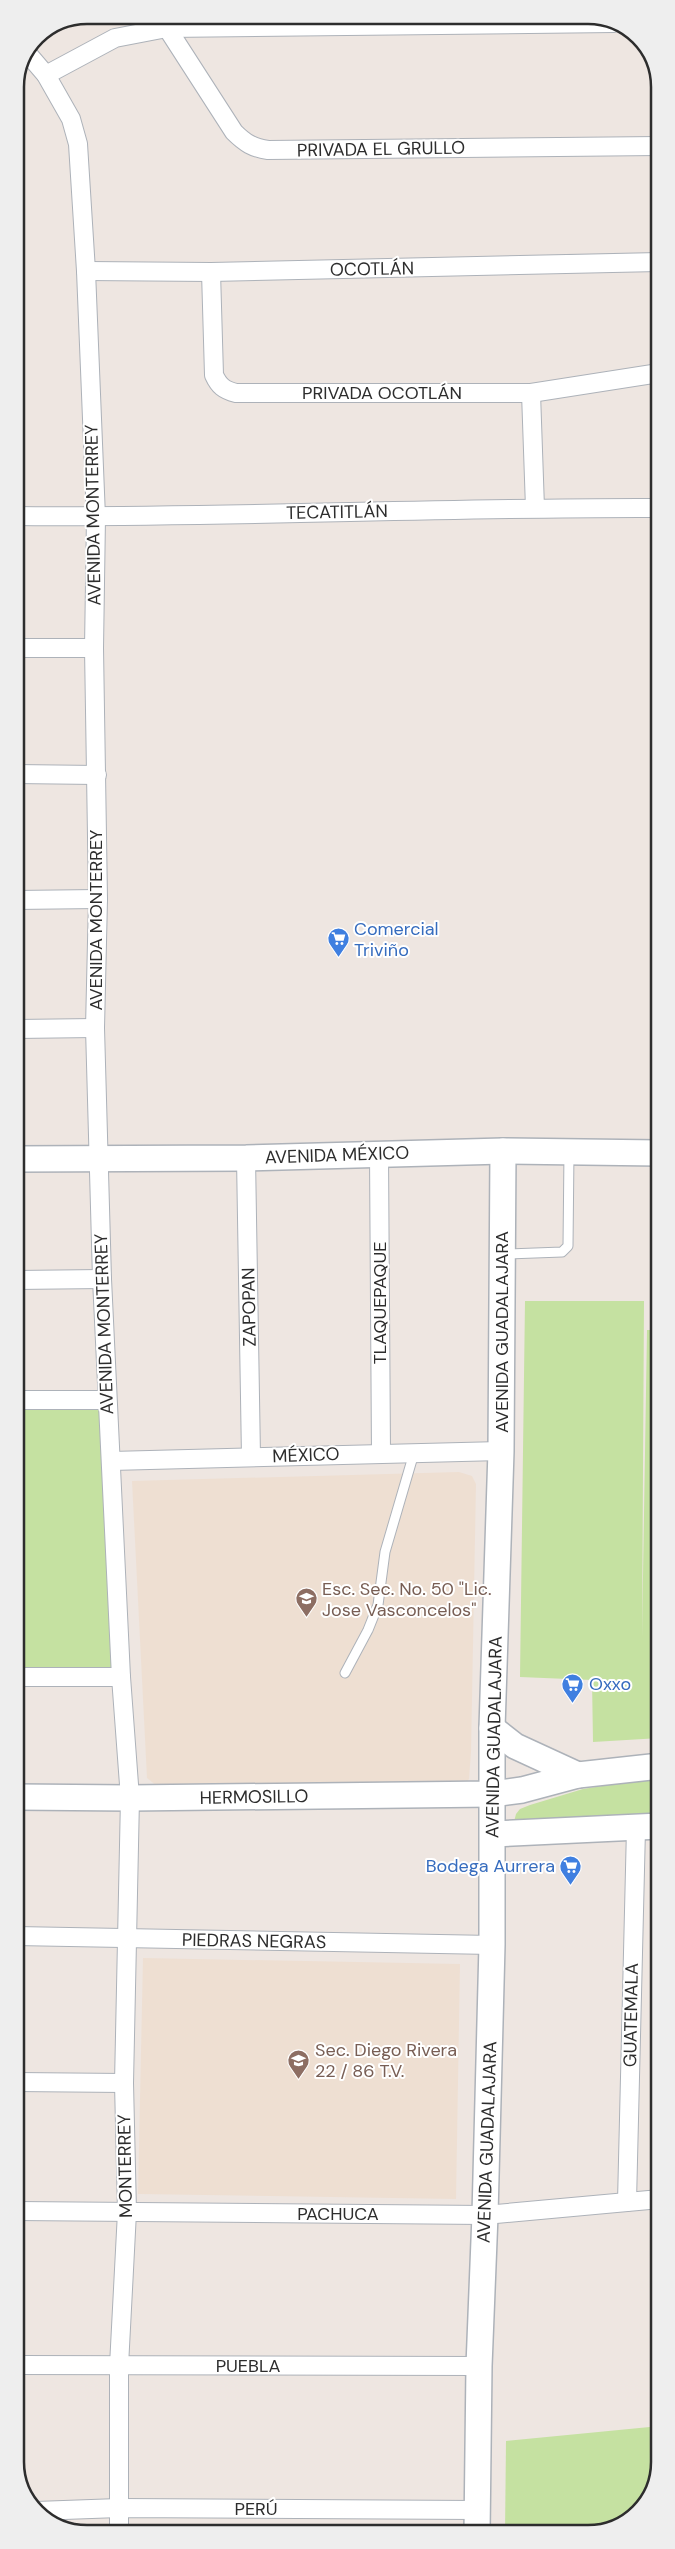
<svg xmlns="http://www.w3.org/2000/svg" width="675" height="2549" font-family="'DM Sans',sans-serif">
	<style>
		.education { fill: #eedfd2 }
		.green { fill: #c5e1a1 }
		.lines { fill: none; stroke-linecap: round; stroke-linejoin: round }
		.lane-casing { stroke: #adb2b9; stroke-width: 11 }
		.street-casing { stroke: #adb2b9; stroke-width: 20 }
		.secondary-casing { stroke: #adb2b9; stroke-width: 28 }
		.lane { stroke: #fff; stroke-width: 9 }
		.street { stroke: #fff; stroke-width: 18 }
		.secondary { stroke: #fff; stroke-width: 25 }
		.labels { text-anchor: middle; stroke-width: 4; stroke-linejoin: round; paint-order: stroke }
		.street-label { font-size: 18px; fill: #2d2d2d; stroke: #fff }
		.shop-label { font-size: 18px; fill: #366cbe; stroke: #fff; text-anchor: start }
		.education-label { font-size: 18px; fill: #785e54; stroke: #fff; text-anchor: start }
		.rim { fill: none; stroke: #2d2d2d; stroke-width: 2.5 }
	</style>
	<rect width="100%" height="100%" fill="#eee6e1"/>
	<g class="education">
		<polygon points="459,1472 472,1476 476,1484 471,1752 469,1779 463,1787 157,1786 147,1778 132,1481"/>
		<polygon points="143,1958 460,1964 456,2199 138,2194"/>
	</g>
	<g class="green">
		<polygon points="525,1301 644,1301 642,1638 647,1330 659,1330 660,1738 593,1742 592,1680 520,1677"/>
		<polygon points="102,1408 113,1674 16,1672 16,1409"/>
		<polygon points="660,1777 660,1825 514,1822 516,1814 520,1809 530,1805 583,1789"/>
		<polygon points="660,2426 660,2463 645,2506 603,2533 505,2533 506,2441"/>
	</g>
	<g class="lines">
		<defs>
			<g id="lane">
				<polyline points="505,1254 562,1252 568,1246 569,1152"/>
				<polyline points="345,1673 368,1630 378,1605 385,1552 414,1453"/>
			</g>
			<g id="street">
				<path d="M167 28 234 132C245 143 253 148 268 150L659 146"/>
				<polyline points="28,54 46,75 71,119 78,144 86,271 96,517 94,648 98,899 95,1028 102,1279 121,1677 130,1798 124,2083 127,2212 119,2366 119,2534"/>
				<polyline points="46,75 115,38 167,28 614,23"/>
				<polyline points="86,271 211,272 659,262"/>
				<path d="M211 272 214 375C219 386 224 390 236 393H531L659 373"/>
				<polyline points="531,393 535,508"/>
				<path d="M15 516C230 518 444 507 659 508"/>
				<polyline points="15,648 94,648"/>
				<polyline points="15,774 97,775"/>
				<polyline points="15,900 98,899"/>
				<polyline points="16,1029 95,1028"/>
				<polyline points="379,1154 381,1453"/>
				<polyline points="246,1158 251,1457"/>
				<polyline points="16,1280 102,1279"/>
				<polyline points="16,1400 107,1400"/>
				<polyline points="111,1461 501,1451"/>
				<polyline points="16,1677 121,1677"/>
				<polyline points="16,1936 492,1945"/>
				<polyline points="16,2082 124,2083"/>
				<polyline points="627,2202 636,1828"/>
				<polyline points="16,2211 485,2215 660,2199"/>
				<polyline points="16,2365 479,2366"/>
				<polyline points="36,2511 119,2508 477,2510"/>
			</g>
			<g id="secondary">
				<polyline points="16,1159 246,1158 503,1151 659,1153"/>
				<polyline points="492,1728 515,1746 578,1775"/>
				<polyline points="16,1797 130,1798 492,1794 522,1790 578,1775 660,1766"/>
				<polyline points="493,1834 660,1826"/>
				<polyline points="477,2533 479,2366 485,2215 492,1945 492,1728 501,1451 503,1151"/>
			</g>
		</defs>
		<use href="#lane" class="lane-casing"/>
		<use href="#street" class="street-casing"/>
		<use href="#secondary" class="secondary-casing"/>
		<use href="#lane" class="lane"/>
		<use href="#street" class="street"/>
		<use href="#secondary" class="secondary"/>
	</g>
	<defs>
		<symbol id="supermarket-pin" viewBox="-11 -11 22 30"><path d="M0 17L-7.5 6A9.5 9.5 0 1 1 7.5 6Z" fill="#3f7fe0" stroke="#fff"/><path d="M-6-5.5h2.5l.6 2H6L4.5 2H-2.5L-4.4-4H-6ZM-1.5 3.2a1.3 1.3 0 1 0 .1 0ZM3 3.2a1.3 1.3 0 1 0 .1 0Z" fill="#fff"/></symbol>
		<symbol id="school-pin" viewBox="-11 -11 22 30"><path d="M0 17L-7.5 6A9.5 9.5 0 1 1 7.5 6Z" fill="#8d6e63" stroke="#fff"/><path d="M0-5L7-2L0 1L-7-2ZM-4 1L0 2.5L4 1V4Q0 6-4 4Z" fill="#fff"/></symbol>
	</defs>
	<g fill-rule="evenodd">
		<use href="#supermarket-pin" x="326" y="926" width="25" height="34"/>
		<use href="#school-pin" x="294" y="1586" width="25" height="34"/>
		<use href="#supermarket-pin" x="560" y="1672" width="25" height="34"/>
		<use href="#supermarket-pin" x="558" y="1854" width="25" height="34"/>
		<use href="#school-pin" x="286" y="2048" width="25" height="34"/>
	</g>
	<g class="labels">
		<g class="street-label">
			<text transform="translate(381 149) rotate(-1)" y="6">PRIVADA EL GRULLO</text>
			<text transform="translate(372 269) rotate(-1)" y="6">OCOTLÁN</text>
			<text x="382" y="399">PRIVADA OCOTLÁN</text>
			<text transform="translate(337 512) rotate(-1)" y="6">TECATITLÁN</text>
			<text transform="translate(93 515) rotate(-91)" y="6">AVENIDA MONTERREY</text>
			<text transform="translate(96 920) rotate(-90)" y="6">AVENIDA MONTERREY</text>
			<text transform="translate(337 1155) rotate(-2)" y="6">AVENIDA MÉXICO</text>
			<text transform="translate(380 1303) rotate(-90)" y="6">TLAQUEPAQUE</text>
			<text transform="translate(249 1307) rotate(-91)" y="6">ZAPOPAN</text>
			<text transform="translate(104 1324) rotate(-92)" y="6">AVENIDA MONTERREY</text>
			<text transform="translate(502 1332) rotate(-90)" y="6">AVENIDA GUADALAJARA</text>
			<text transform="translate(306 1455) rotate(-2)" y="6">MÉXICO</text>
			<text transform="translate(494 1737) rotate(-89)" y="6">AVENIDA GUADALAJARA</text>
			<text transform="translate(254 1797) rotate(-1)" y="6">HERMOSILLO</text>
			<text transform="translate(254 1941) rotate(1)" y="6">PIEDRAS NEGRAS</text>
			<text transform="translate(631 2015) rotate(-89)" y="6">GUATEMALA</text>
			<text transform="translate(487 2142) rotate(-88)" y="6">AVENIDA GUADALAJARA</text>
			<text transform="translate(125 2166) rotate(-91)" y="6">MONTERREY</text>
			<text x="338" y="2220">PACHUCA</text>
			<text x="248" y="2372">PUEBLA</text>
			<text x="256" y="2515">PERÚ</text>
		</g>
		<g class="shop-label">
			<text x="354" y="935">Comercial<tspan x="354" dy="21">Triviño</tspan></text>
			<text x="589" y="1690">Oxxo</text>
			<text x="555" y="1872" text-anchor="end">Bodega Aurrera</text>
		</g>
		<g class="education-label">
			<text x="322" y="1595">Esc. Sec. No. 50 "Lic.<tspan x="322" dy="21">Jose Vasconcelos"</tspan></text>
			<text x="315" y="2056">Sec. Diego Rivera<tspan x="315" dy="21">22 / 86 T.V.</tspan></text>
		</g>
	</g>
	<path d="M0 0H675V2549H0ZM87 24H588A63 63 0 0 1 651 87V2462A63 63 0 0 1 588 2525H87A63 63 0 0 1 24 2462V87A63 63 0 0 1 87 24Z" fill="#eee" fill-rule="evenodd"/>
	<path class="rim" d="M87 24H588A63 63 0 0 1 651 87V2462A63 63 0 0 1 588 2525H87A63 63 0 0 1 24 2462V87A63 63 0 0 1 87 24Z"/>
</svg>
